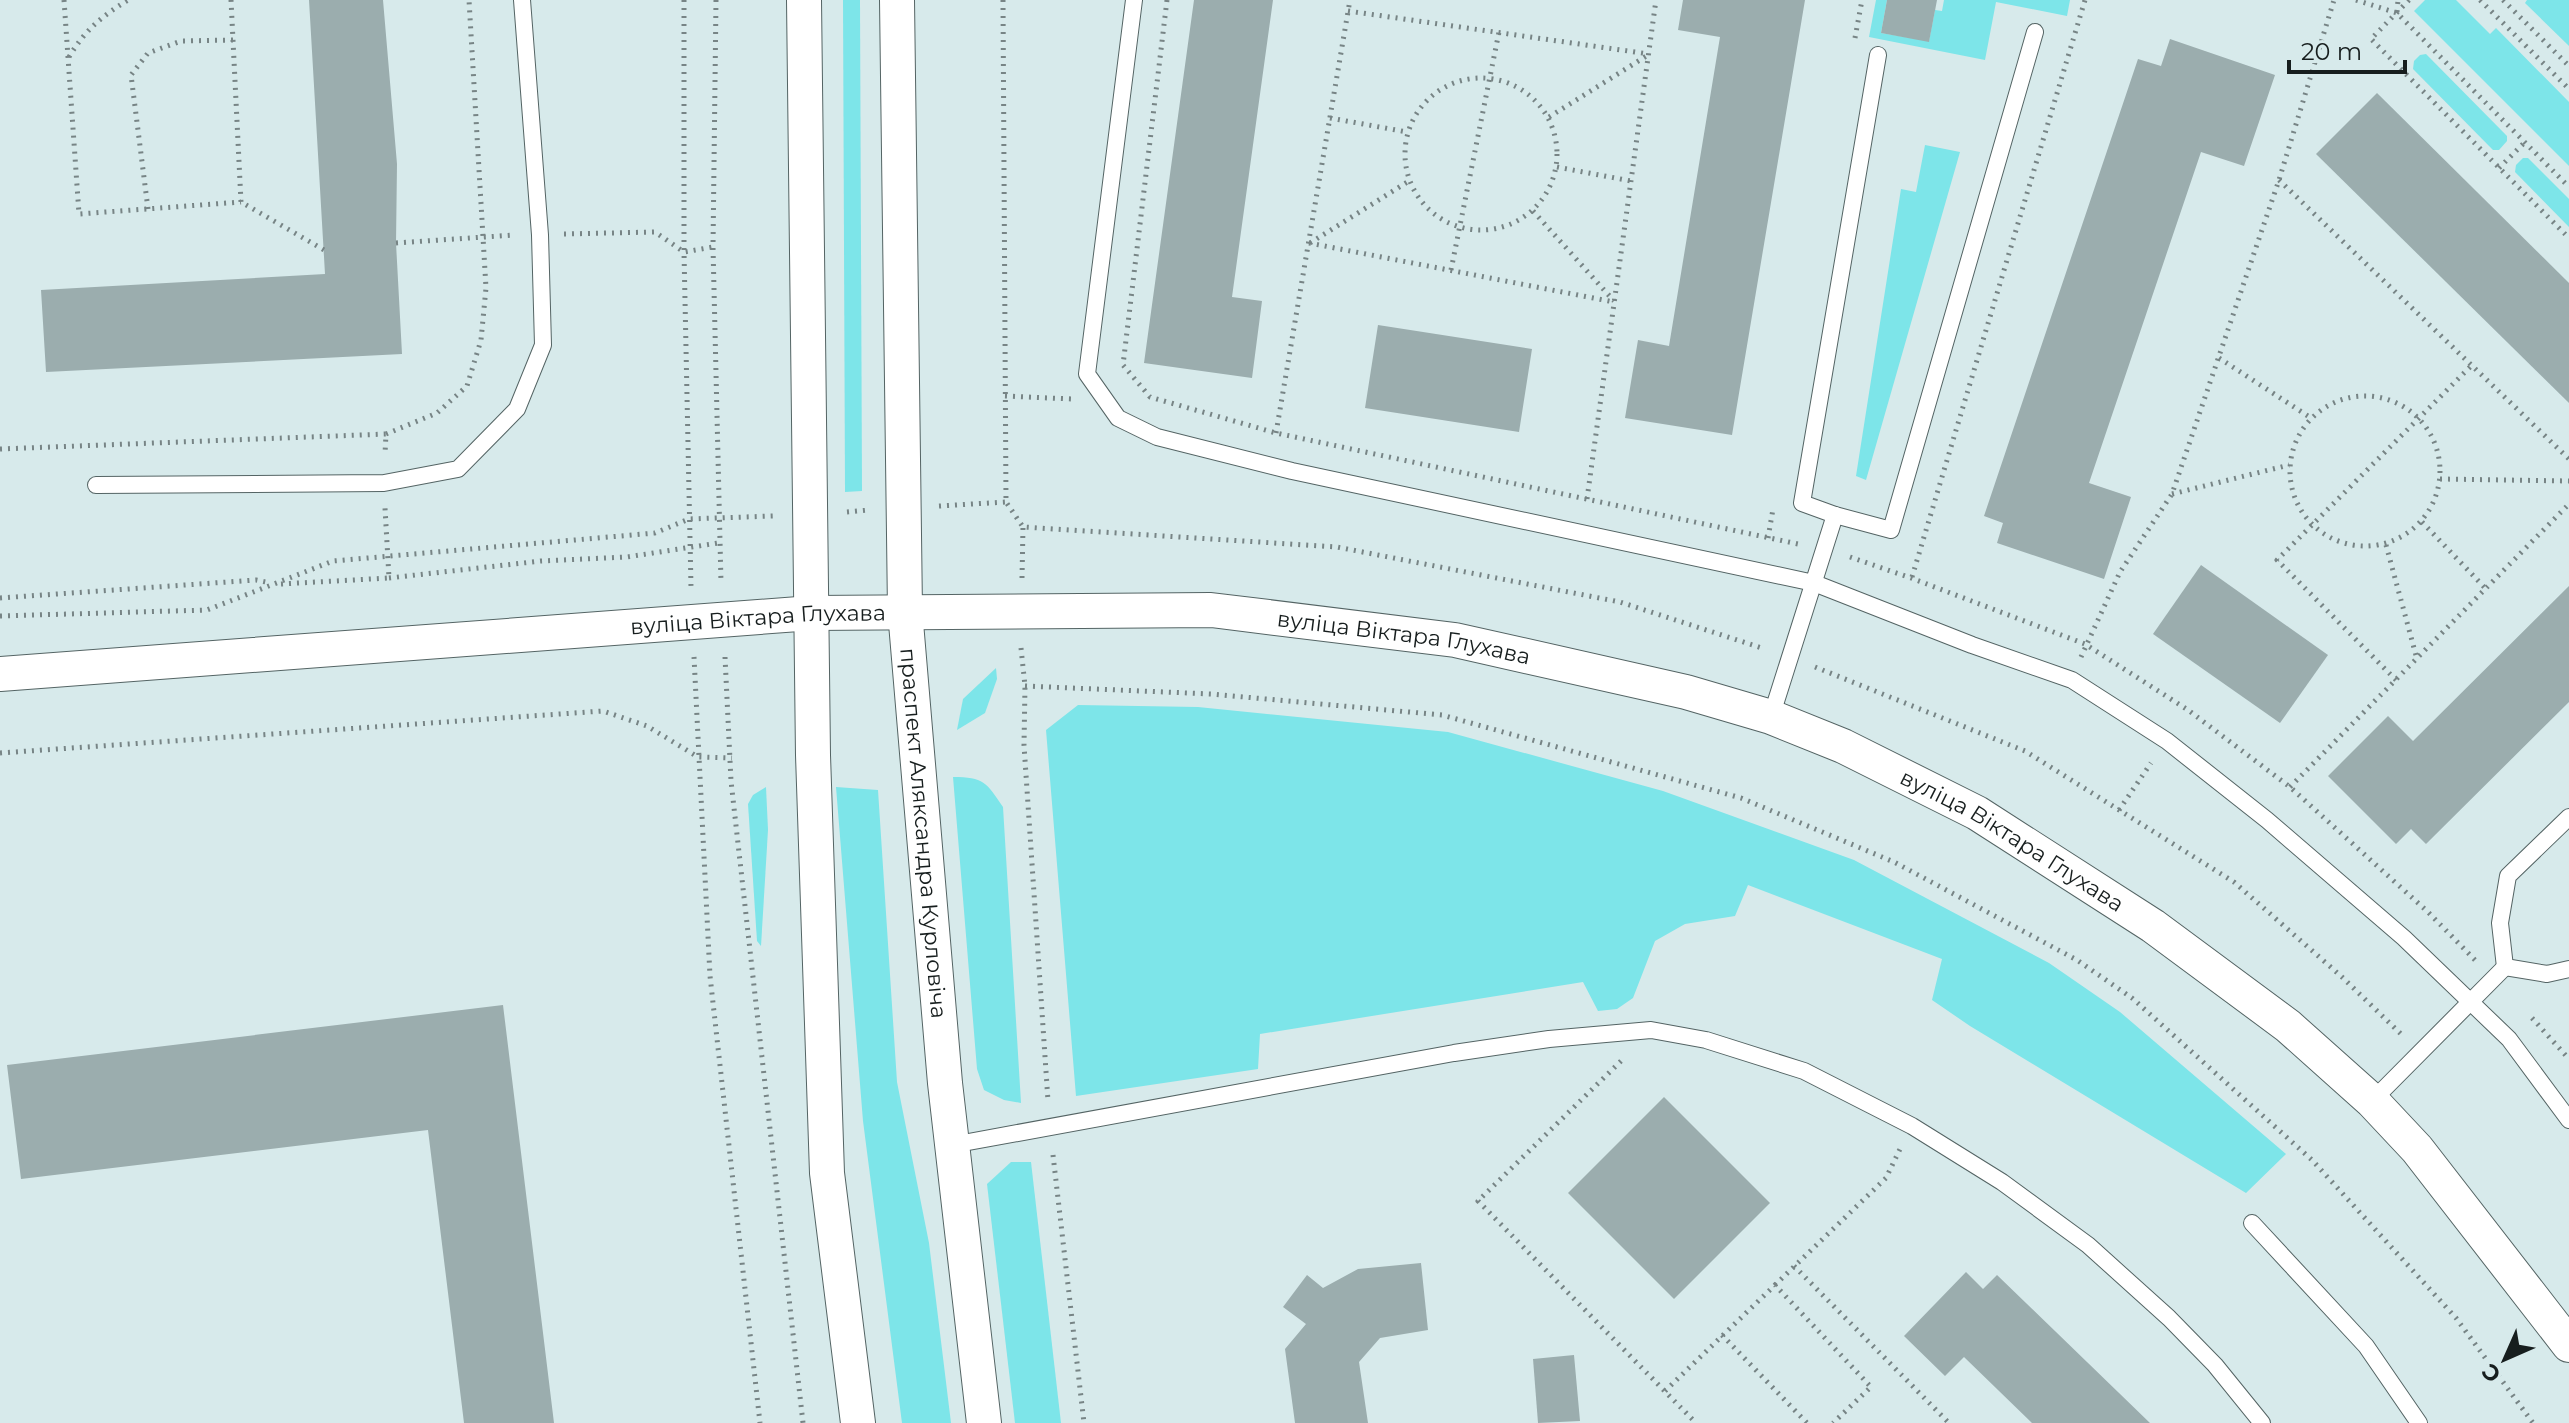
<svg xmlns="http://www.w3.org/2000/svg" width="2569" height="1423" font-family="Montserrat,sans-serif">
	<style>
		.green { fill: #7de5e9 }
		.building { fill: #9badae }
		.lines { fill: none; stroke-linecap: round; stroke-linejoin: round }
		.lane-casing { stroke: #546464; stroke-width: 18 }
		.street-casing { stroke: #546464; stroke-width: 36 }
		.path { stroke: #778485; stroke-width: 5; stroke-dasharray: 2 6; stroke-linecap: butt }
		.lane { stroke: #fff; stroke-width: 16 }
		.street { stroke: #fff; stroke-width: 34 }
		.labels { text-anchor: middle; stroke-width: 7; stroke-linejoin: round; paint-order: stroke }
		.street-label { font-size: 22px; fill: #171e1e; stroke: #d7eaeb }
	</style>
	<rect width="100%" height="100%" fill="#d7eaeb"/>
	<g class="green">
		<polygon points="843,0 860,0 862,491 845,492"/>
		<polygon points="1876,0 1887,0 1881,33 1929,41 1935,10 1942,11 1944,0 2070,0 2067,16 1996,2 1985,60 1869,37"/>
		<polygon points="2425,0 2456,0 2490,34 2496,28 2569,102 2569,166 2414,11"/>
		<polygon points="2527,0 2569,0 2569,46 2525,3"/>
		<polygon points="2420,55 2426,54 2507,136 2507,141 2499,150 2493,150 2413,69 2414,61"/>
		<polygon points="1925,145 1960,152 1866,480 1856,476 1901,189 1916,192"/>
		<polygon points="2523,158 2528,158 2569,199 2569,227 2515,172 2516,165"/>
		<polygon points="996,668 997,679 985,713 957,730 963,699"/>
		<polygon points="1078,705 1198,707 1448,732 1663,791 1854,860 2049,963 2120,1012 2286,1154 2246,1193 1970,1026 1932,1000 1942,959 1748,885 1735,916 1685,924 1655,941 1633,998 1617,1009 1598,1011 1583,982 1260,1034 1258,1069 1076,1096 1046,730"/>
		<path d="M953 777C984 777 986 782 1003 807L1021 1103 1004 1100 984 1090 977 1069Z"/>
		<polygon points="766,787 768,830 761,946 757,941 748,804 753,795"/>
		<polygon points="836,787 878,790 897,1082 929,1243 951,1423 902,1423 863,1121"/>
		<polygon points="1011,1162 1031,1162 1061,1423 1015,1423 987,1184"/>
	</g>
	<g class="building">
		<polygon points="309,0 383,0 397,164 396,243 402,354 46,372 41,290 325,274"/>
		<polygon points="1194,0 1273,0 1232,297 1262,301 1252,378 1144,363"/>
		<polygon points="1683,0 1805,0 1732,435 1625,418 1638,340 1669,346 1720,37 1678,30"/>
		<polygon points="1887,0 1937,0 1929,42 1881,33"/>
		<polygon points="2170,39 2275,75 2244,166 2201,152 2089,483 2131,497 2104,579 1997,543 2003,523 1984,516 2138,59 2161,66"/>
		<polygon points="2377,93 2569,283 2569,403 2316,154"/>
		<polygon points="1378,325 1532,349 1519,432 1365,408"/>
		<polygon points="2201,565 2328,655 2280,723 2153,634"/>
		<polygon points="2569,586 2569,702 2426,844 2411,829 2396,844 2328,776 2388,716 2413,741"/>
		<polygon points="503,1005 554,1423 464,1423 428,1130 21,1179 7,1065"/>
		<polygon points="1664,1097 1770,1203 1674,1299 1568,1193"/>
		<polygon points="1421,1263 1428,1330 1380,1338 1359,1362 1368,1423 1295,1423 1285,1349 1306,1324 1283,1307 1307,1275 1323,1288 1358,1269"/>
		<polygon points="1966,1272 1983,1289 1997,1275 2150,1423 2032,1423 1964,1357 1945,1376 1904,1336"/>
		<polygon points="1574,1355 1580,1421 1538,1423 1533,1359"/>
	</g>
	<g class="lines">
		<defs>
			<g id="lane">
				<polyline points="1134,0 1087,374 1118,418 1157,437 1292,471 1814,583 1972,645 2072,680 2167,741 2267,820 2404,938 2509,1039 2569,1120"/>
				<polyline points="1878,55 1802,503 1835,515 1891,530 2035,32"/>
				<polyline points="96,485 384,483 458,469 517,409 543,345 540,235 522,0"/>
				<polyline points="1771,717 1835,515"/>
				<polyline points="2505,967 2500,923 2508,876 2569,817"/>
				<polyline points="2505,967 2547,974 2569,969"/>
				<polyline points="2372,1101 2505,967"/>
				<polyline points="952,1145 1454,1053 1549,1039 1651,1030 1706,1040 1804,1071 1912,1126 2002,1182 2088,1245 2169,1318 2215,1365 2262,1423"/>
				<polyline points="2252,1223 2366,1346 2419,1423"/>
			</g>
			<g id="street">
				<polyline points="804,0 813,755 827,1173 858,1423"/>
				<path id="s1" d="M897 0 905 611 945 1083 984 1423"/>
				<path id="s2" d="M0 674 812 613 1211 610 1455 640 1686 692 1771 717 1843 746 1977 813 2153 926 2288 1026 2372 1101 2417 1149 2569 1345"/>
			</g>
		</defs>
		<use href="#lane" class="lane-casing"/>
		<use href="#street" class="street-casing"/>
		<g class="path">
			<polyline points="64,0 79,214 241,202"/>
			<polyline points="231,0 241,202 324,250"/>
			<polyline points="684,0 684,252 691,587"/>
			<polyline points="716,0 713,247 721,583"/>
			<polyline points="1003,0 1006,502 1023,527 1337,547 1620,602 1765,649"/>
			<polyline points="1167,0 1123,365 1150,397 1276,433 1798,544"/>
			<polyline points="2356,0 2397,13 2569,187"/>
			<polyline points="2409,0 2371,39 2569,238"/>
			<polyline points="2480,0 2569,89"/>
			<polyline points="2503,0 2569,66"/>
			<polyline points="1348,11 1649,54"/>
			<polyline points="2397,12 2398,0"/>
			<polyline points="1855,38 1862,0"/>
			<path d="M69 57C85 30 102 16 128 0"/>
			<circle cx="1481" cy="154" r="76"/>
			<polyline points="1549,117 1648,55"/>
			<polyline points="1330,118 1407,132"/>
			<polyline points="1557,167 1631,181"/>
			<polyline points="2499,168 2525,142"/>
			<polyline points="2279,180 2569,459"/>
			<polyline points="148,209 131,75 148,53 181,41 233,40"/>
			<polyline points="1533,211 1614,301"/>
			<polyline points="564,234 655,232 684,252 713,247"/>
			<polyline points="396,243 514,235"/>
			<polyline points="1309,243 1614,302"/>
			<polyline points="1310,243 1409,181"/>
			<polyline points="1451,270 1499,32"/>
			<polyline points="2219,358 2311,418"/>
			<circle cx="2365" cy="471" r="75"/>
			<polyline points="1005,396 1072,399"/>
			<polyline points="1276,433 1350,0"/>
			<polyline points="386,434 437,413 467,386 481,340 486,288 469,0"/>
			<polyline points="0,449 386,434 385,454"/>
			<polyline points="2440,479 2569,481"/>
			<polyline points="2172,494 2289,465"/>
			<polyline points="1587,499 1656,0"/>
			<polyline points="939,506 1006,502"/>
			<polyline points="847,512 869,510"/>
			<polyline points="2422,522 2486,589"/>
			<polyline points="1768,538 1773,509"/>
			<polyline points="2386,545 2417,659"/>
			<polyline points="1850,557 1911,578 2085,644 2188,710 2290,787 2428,912 2475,960"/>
			<polyline points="1912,577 2085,0"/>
			<polyline points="389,578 541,561 627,557 718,543"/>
			<polyline points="1022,578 1023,527"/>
			<polyline points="281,584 389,578 385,508"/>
			<polyline points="0,598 256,580 271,583"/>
			<polyline points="0,616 207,610 333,561 655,533 689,519 773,516"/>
			<polyline points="1021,648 1025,686 1024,745 1048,1101"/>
			<polyline points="694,657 710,976 760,1423"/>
			<polyline points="725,657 731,781 803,1423"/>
			<polyline points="2081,657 2120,572 2172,494 2279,180 2334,0"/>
			<polyline points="1815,667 2025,751 2234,882 2342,977 2401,1034"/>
			<polyline points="2396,680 2277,560 2472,365"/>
			<polyline points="1025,686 1211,694 1442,715 1741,798 1894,862 2077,960 2132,998 2312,1160 2456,1318 2533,1423"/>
			<polyline points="0,753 603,711 647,726 698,757 732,758"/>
			<polyline points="2290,787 2569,504"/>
			<polyline points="2119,810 2151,763"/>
			<polyline points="2532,1018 2569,1059"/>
			<polyline points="1621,1061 1478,1201 1696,1423"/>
			<polyline points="1053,1155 1084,1423"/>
			<polyline points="1794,1266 1949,1423"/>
			<polyline points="1775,1285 1886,1178 1900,1149"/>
			<polyline points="1722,1335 1807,1423"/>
			<polyline points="1665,1391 1775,1285 1871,1387 1833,1423"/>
		</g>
		<use href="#lane" class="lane"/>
		<use href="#street" class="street"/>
	</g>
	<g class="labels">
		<g class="street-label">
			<text dy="8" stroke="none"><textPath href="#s2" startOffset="760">вуліца Віктара Глухава</textPath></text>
			<text dy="8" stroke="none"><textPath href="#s2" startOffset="1408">вуліца Віктара Глухава</textPath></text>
			<text dy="8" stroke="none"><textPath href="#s1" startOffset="834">праспект Аляксандра Курловіча</textPath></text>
			<text dy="8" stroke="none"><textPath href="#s2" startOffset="2056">вуліца Віктара Глухава</textPath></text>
		</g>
	</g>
	<g transform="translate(2505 1359) rotate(225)" stroke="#d7eaeb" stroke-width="6" paint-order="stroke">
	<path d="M0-6L14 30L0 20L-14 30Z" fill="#171e1e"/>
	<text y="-12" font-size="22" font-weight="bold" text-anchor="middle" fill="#171e1e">С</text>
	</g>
	<path d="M2289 60v12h116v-12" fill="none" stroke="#171e1e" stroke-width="4"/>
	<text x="2301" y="60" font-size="24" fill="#171e1e" stroke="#d7eaeb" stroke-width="6" paint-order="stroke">20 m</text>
</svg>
